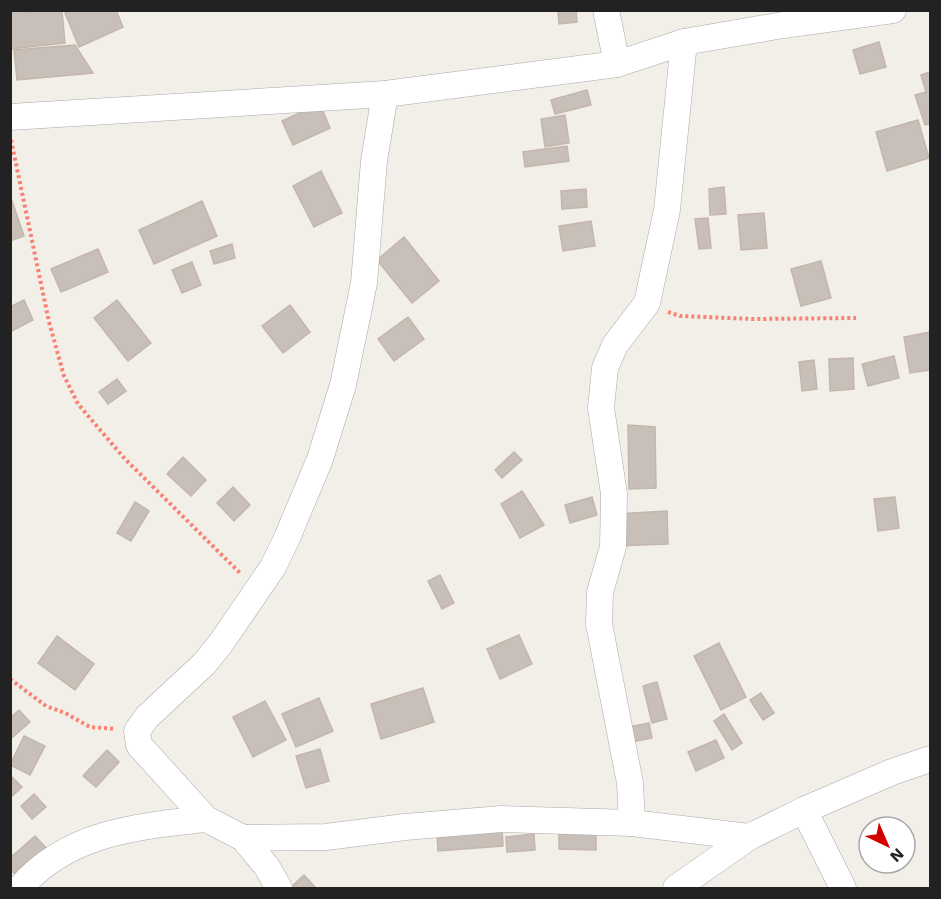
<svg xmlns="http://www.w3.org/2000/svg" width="941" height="899" font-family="'Work Sans',sans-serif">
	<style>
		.building { fill: #c7bfb8; stroke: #c4b6ab; stroke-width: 1.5 }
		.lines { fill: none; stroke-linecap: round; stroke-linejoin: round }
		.street-casing { stroke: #a9a9a9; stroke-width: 27 }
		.path { stroke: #fa8072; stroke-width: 4; stroke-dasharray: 3 3; stroke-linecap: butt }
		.street { stroke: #fff; stroke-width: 26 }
	</style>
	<rect width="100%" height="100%" fill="#f2efe9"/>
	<g class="building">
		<polygon points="10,10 22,10 23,12 62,10 65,43 10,49"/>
		<polygon points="71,10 116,10 123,27 79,47 65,13"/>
		<polygon points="558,10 576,10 577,22 559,24"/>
		<polygon points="879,42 886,67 860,74 853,50"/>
		<polygon points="75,45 93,73 17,80 14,50"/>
		<polygon points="930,72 930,124 925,125 915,95 926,92 921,75"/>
		<polygon points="587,90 591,105 555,114 551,100"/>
		<polygon points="320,104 330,128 293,145 282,121"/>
		<polygon points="565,115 569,143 545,147 541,119"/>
		<polygon points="918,120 929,158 887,171 876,132"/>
		<polygon points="567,146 569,161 525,167 523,152"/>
		<polygon points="321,171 342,213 314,227 293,186"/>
		<polygon points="724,187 726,214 710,215 709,189"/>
		<polygon points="586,189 587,207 562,209 561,191"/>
		<polygon points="12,201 24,236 10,241 10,202"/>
		<polygon points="202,201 217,236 154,264 139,230"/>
		<polygon points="764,213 767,248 741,250 738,215"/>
		<polygon points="708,218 711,248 699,249 695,219"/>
		<polygon points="591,221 595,246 563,251 559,226"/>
		<polygon points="404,237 439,281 412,303 377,260"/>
		<polygon points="232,244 235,258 214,264 210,251"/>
		<polygon points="98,249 108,272 61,292 51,269"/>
		<polygon points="821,261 831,298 801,306 791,269"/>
		<polygon points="192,262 201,285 182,293 172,270"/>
		<polygon points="24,300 33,320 10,332 10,307"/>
		<polygon points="117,300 151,343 128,361 94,318"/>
		<polygon points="290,305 310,332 283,353 262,326"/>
		<polygon points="408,317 424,339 394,361 378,339"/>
		<polygon points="930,332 930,370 910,373 904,337"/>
		<polygon points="894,356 899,378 868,386 862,364"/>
		<polygon points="853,358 854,389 830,391 829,359"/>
		<polygon points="814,360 817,389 802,391 799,362"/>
		<polygon points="117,379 126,391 108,404 99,392"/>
		<polygon points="628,425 655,427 656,488 629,489"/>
		<polygon points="514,452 522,460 502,478 495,470"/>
		<polygon points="183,457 206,480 191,496 167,474"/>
		<polygon points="233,487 250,505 234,521 217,503"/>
		<polygon points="522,491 544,525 520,538 501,504"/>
		<polygon points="592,497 597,515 570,523 565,505"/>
		<polygon points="895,497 899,528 878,531 874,499"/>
		<polygon points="135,502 149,511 131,541 117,533"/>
		<polygon points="667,511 668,544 616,546 615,514"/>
		<polygon points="440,575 454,603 442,609 428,581"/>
		<polygon points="519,635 532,664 500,679 487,649"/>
		<polygon points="57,636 94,664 75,690 38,663"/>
		<polygon points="719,643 746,697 721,710 694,656"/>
		<polygon points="657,682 667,719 652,723 643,686"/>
		<polygon points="423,688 434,722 381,739 371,704"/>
		<polygon points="761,693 774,713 763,720 750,700"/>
		<polygon points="319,698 333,731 296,747 282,714"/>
		<polygon points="265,701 286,740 253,757 233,717"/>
		<polygon points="19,710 30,722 13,737 10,733 10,718"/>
		<polygon points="724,714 742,743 732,750 714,721"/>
		<polygon points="649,723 652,738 627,743 624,728"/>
		<polygon points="24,736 45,746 30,775 10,765"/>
		<polygon points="716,740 724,758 696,771 688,752"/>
		<polygon points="320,749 329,781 306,788 296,756"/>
		<polygon points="107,750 119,762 96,787 83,776"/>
		<polygon points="10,775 22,787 10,798"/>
		<polygon points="34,794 46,807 32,819 21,806"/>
		<polygon points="559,816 596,817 596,850 559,849"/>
		<polygon points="502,829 503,846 438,851 437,834"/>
		<polygon points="534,834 535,850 507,852 506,837"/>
		<polygon points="35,836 49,851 19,878 10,869 10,858"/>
		<polygon points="304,875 316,888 290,888"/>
	</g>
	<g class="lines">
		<defs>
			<g id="street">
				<polyline points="606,10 617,64"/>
				<polyline points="10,117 385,94 617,64 684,42 783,25 893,10"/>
				<polyline points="804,810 843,888"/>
				<polyline points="632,823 630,783 599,624 600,592 613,547 614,494 601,408 605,368 615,345 647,303 667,210 684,42"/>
				<polyline points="243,838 326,837 405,827 501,819 632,823 749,837"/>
				<path d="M20 888C67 833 137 826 206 819"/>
				<polyline points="279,888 267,867 243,838 206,819 139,745 137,731 147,717 204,664 221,643 273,567 287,538 320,459 343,385 364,283 374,161 385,94"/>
				<polyline points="676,888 749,837 804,810 892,772 930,759"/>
			</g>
		</defs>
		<use href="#street" class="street-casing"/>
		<g class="path">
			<polyline points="11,140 49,322 64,376 78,404 125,459 241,574"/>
			<polyline points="668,312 680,316 754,319 856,318"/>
			<polyline points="10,679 46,706 65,713 90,727 116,729"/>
		</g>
		<use href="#street" class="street"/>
	</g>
	<rect width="941" height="899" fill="none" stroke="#222222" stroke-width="24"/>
	<g transform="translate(887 845) rotate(136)"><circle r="28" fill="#ffffff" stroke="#a7a7a7" stroke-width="1.5"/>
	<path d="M0-4.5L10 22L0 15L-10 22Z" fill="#d40000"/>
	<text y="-9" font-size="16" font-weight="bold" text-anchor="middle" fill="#222222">N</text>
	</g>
</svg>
